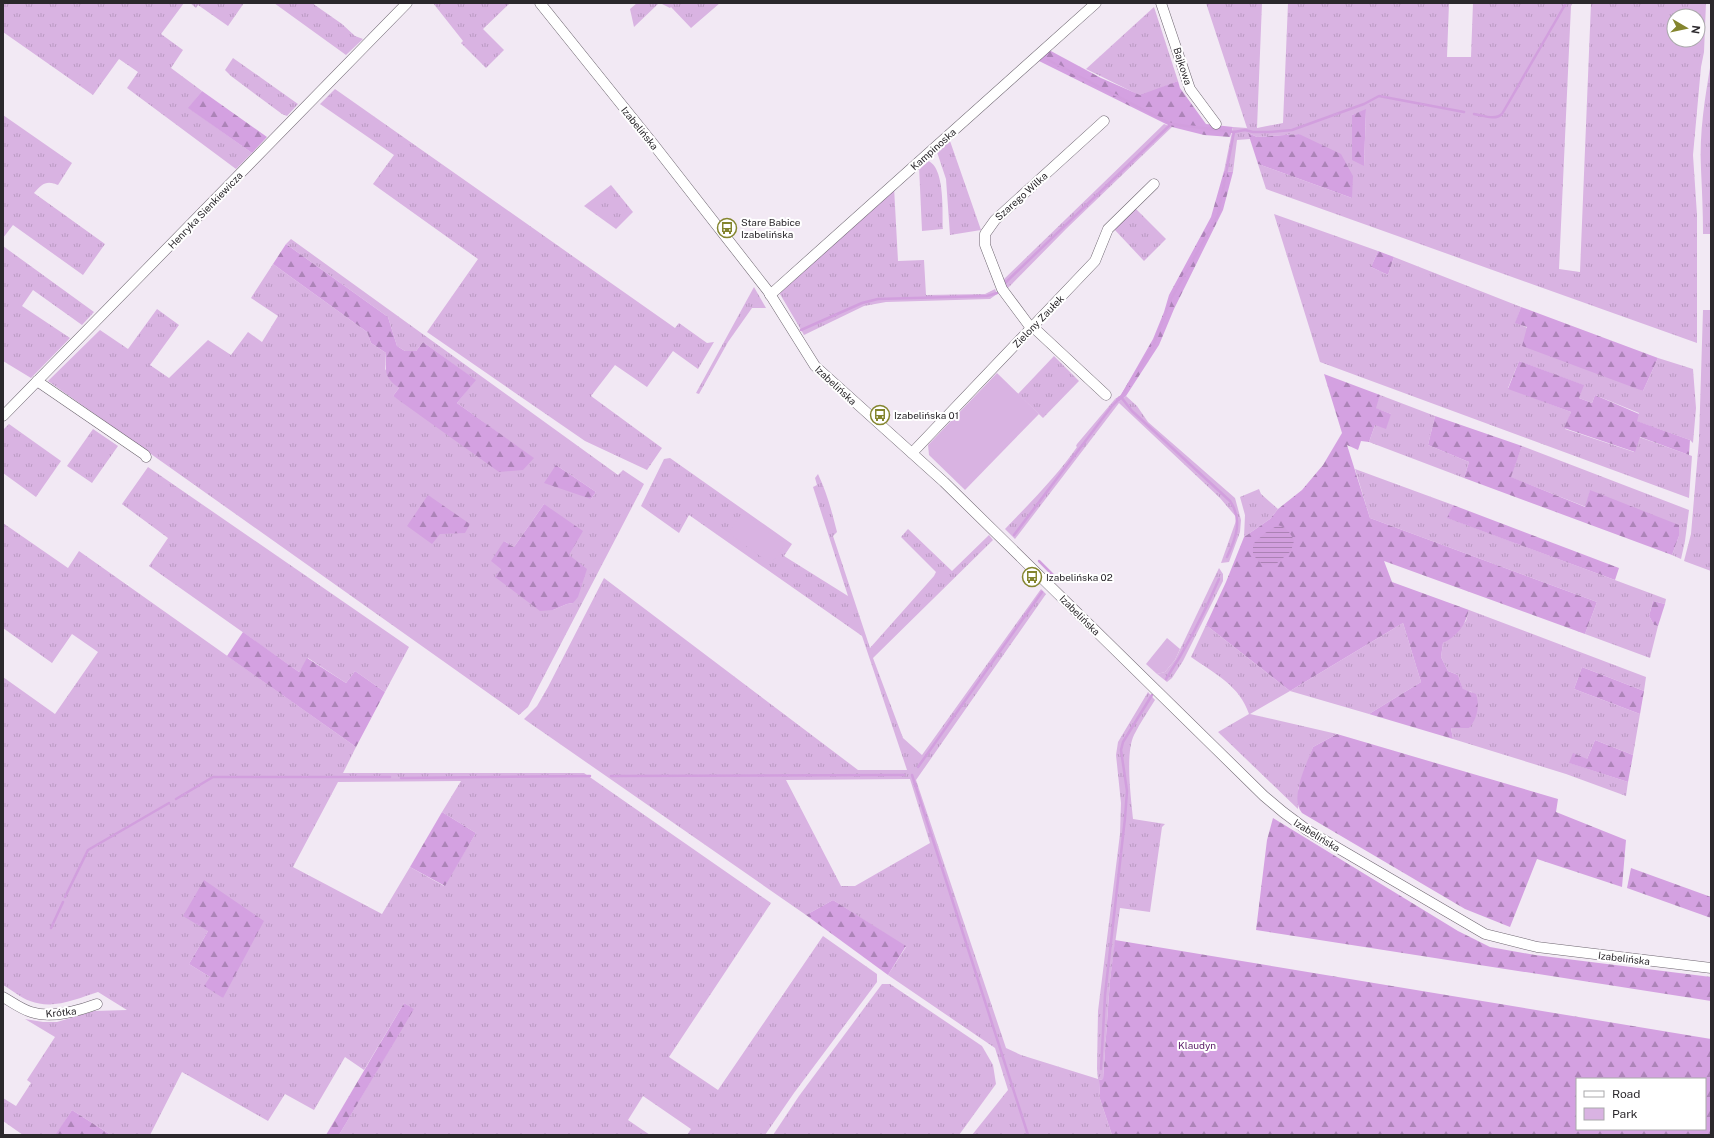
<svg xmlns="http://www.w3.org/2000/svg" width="1714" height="1138" font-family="'Public Sans',sans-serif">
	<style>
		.grass { fill: url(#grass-tufts); fill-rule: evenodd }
		.forest { fill: url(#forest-firs); fill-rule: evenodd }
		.green { fill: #d9b3e2 }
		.water { fill: url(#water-rules) }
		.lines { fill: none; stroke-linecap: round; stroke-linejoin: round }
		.stream { stroke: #d29fde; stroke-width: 2.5 }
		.minor-casing { stroke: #6e6670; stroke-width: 11 }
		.minor { stroke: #fff; stroke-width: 10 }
		.labels { text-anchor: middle; stroke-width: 4; stroke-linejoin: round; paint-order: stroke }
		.street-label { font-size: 10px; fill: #2b282c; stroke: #fff }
		.poi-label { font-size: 10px; fill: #2b282c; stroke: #fff; text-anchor: start }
		.park-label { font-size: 10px; fill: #5c1e69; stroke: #fff }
	</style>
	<defs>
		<pattern id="grass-tufts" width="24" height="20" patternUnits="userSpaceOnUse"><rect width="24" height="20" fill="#d9b3e2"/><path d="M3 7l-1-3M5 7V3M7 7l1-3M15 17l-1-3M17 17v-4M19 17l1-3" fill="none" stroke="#ba9ac2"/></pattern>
		<pattern id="forest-firs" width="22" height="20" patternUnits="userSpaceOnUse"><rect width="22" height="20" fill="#d4a1e1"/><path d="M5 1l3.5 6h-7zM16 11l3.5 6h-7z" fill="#ac83b7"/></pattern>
		<pattern id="water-rules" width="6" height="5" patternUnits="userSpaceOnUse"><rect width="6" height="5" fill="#d29fde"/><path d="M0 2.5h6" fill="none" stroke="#ab82b4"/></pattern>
	</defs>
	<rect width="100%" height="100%" fill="#f2e9f4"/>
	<g class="grass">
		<polygon points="3,3 184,3 161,34 183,50 171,68 202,91 189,108 252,153 236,169 127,88 138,72 119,59 93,95 3,32"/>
		<polygon points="190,3 244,3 228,26 198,5 196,8"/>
		<polygon points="274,3 312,3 342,24 355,36 363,39 346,55"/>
		<polygon points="433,3 510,3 483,29 504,50 486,68 461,43 463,41"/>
		<polygon points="637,3 720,3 691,28 671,7 670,8 662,4 658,4 634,27 630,9"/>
		<path d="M1206 3H1262L1257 128 1283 123 1288 3H1449L1447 57H1471L1473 3H1573L1571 6 1559 269 1580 272 1591 3H1706L1704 52 1701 67 1693 155 1697 215V343L1266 189 1258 164 1352 198 1299 134 1257 137 1248 133 1250 139 1237 140 1233 172 1224 171 1233 127 1247 128ZM1674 16H1698V40H1674ZM1366 110 1364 166 1352 115Z"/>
		<polygon points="1154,7 1178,81 1141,96 1086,69"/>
		<polygon points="233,58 298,104 287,116 282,114 231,76 225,70"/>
		<path d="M1711 62V234H1703C1703 212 1702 191 1701 169 1699 133 1705 97 1711 62Z"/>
		<polygon points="335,89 675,328 679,323 707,343 714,342 698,369 673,351 647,387 615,365 591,396 662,448 647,470 585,441 427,332 478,259 373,184 394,155 320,104"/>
		<path d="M3 115 72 163 58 185C46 180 42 184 34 193L105 244 83 275 13 225 3 238Z"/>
		<polygon points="1164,124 1172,127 1066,229 1007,289 1003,280"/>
		<polygon points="950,141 981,230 950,235 946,179 937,152"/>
		<path d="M925 160C946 163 942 213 943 229L922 231 919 166Z"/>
		<polygon points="611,185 633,212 616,229 584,206"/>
		<polygon points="894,187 898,261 924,260 926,295 985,294 995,289 997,294 990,299 886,302 864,306 804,335 780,294 782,287"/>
		<polygon points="1135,208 1166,239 1144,261 1114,229"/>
		<polygon points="1274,214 1378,251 1371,267 1388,275 1394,257 1521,307 1516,322 1643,391 1658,358 1693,369 1696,408 1693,443 1690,440 1636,421 1639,413 1595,395 1592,403 1579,398 1583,385 1519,361 1508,388 1571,412 1565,429 1634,452 1639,437 1692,456 1689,498 1320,362"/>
		<path d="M291 239 618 475 623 470 644 484 528 707 519 715 48 381 100 330 128 349 157 309 179 325 150 365 169 378 208 340 231 355 248 332 262 342 278 316 251 298 273 264 367 332 371 343 386 353 385 369 399 388 393 396 523 469 533 458 457 403 475 380 423 342 416 351H405L397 346 388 317 286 244ZM556 465 596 492 591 499ZM544 504 569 555 573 603 567 604 553 610 496 577 501 569 504 541 514 547Z"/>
		<polygon points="3,246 94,312 82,325 33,290 22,306 70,338 31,378 3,361"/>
		<polygon points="754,287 766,308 752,308 728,342 699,394 696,393"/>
		<polygon points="1703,310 1711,310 1711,571 1684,561 1691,534 1699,440"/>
		<polygon points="1054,356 1079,381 1043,418 1018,394"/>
		<polygon points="1380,395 1435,416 1428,445 1469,462 1464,478 1369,442 1375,425 1391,414 1375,408"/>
		<path d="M1126 396 1137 406 1148 422 1235 498 1241 520 1240 532 1229 562 1221 563 1237 518 1220 498 1119 403 1015 539 1005 529C1030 503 1056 477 1077 447L1076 446 1077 444 1115 399 1119 402Z"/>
		<polygon points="9,424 61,461 36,497 3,473 3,430"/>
		<polygon points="93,429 118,446 92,483 67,466"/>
		<polygon points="1522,446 1689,510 1685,541 1681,559 1672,555 1679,536 1590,491 1586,507 1510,477"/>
		<path d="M670 458 792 544 784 556 848 596 813 487 817 485 815 478 818 474C827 493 832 512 837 532L833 536 870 648 934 576 936 572 901 537 908 529 952 571 989 535 993 540 873 658 903 738 922 755 1041 589 1046 594 916 780 1006 1048 1021 1055 1098 1079 1097 1069 1098 1011 1120 834 1121 803 1116 755 1118 742 1148 692 1155 700C1148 711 1140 723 1134 735 1125 753 1131 798 1133 819L1165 824 1162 827 1150 912 1120 908 1110 980 1103 1079 1099 1080 1100 1099 1112 1135H972L1008 1090 995 1048 888 975 906 947 833 900 806 915 524 719 537 706 548 687 604 578 858 770H907L862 636 689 515 679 533 641 506 664 459ZM910 779 930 843 855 886H841L786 780Z"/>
		<polygon points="148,467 409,647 385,692 355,671 346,683 308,658 299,672 149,566 168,538 122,504"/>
		<polygon points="1355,469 1453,505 1448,518 1666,599 1665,604 1653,601 1649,616 1654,625 1658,626 1650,658 1585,634 1597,602 1370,518"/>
		<polygon points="1259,489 1261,494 1278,509 1270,519 1244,537 1245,515 1240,497"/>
		<path d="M3 523 68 568 79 551 356 747 343 773H584L771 903 669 1057 718 1090 823 936 877 974V982L794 1093 765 1135H687L691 1129 643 1096 628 1120 650 1135H339L413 1009 404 1003 364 1070 345 1057 314 1110 285 1094 268 1121 182 1072 150 1135H111L72 1110 57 1134 58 1135H23L3 1121V1098L16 1106 31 1083 27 1080 55 1037 25 1019 43 1022H57L94 1011 127 1010 98 992C76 999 53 1010 30 1001 21 998 12 990 3 985V677L55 714 98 652 72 634 52 663 3 628ZM461 781 442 812 476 833 444 886 410 867 382 914 293 867 338 782ZM208 931 223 998 210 977 189 964Z"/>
		<polygon points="1219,568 1223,574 1223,581 1183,661 1172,678 1167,682 1157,674 1165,672 1175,660"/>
		<polygon points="1469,610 1646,677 1644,691 1582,667 1574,689 1640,714 1633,755 1595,740 1587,759 1570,763 1628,782 1626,796 1566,774 1453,739 1451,728 1469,728 1472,692 1463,690 1458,675 1448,671 1441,657 1443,643 1466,621"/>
		<path d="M1403 623 1421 682 1369 714 1290 691 1250 714 1337 734 1313 747 1298 789V809L1218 732 1249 714C1240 686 1214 673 1191 657L1206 625 1290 691Z"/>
		<polygon points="882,984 890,984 982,1046 993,1065 996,1084 959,1135 773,1135 799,1096"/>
	</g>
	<g class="forest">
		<polygon points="1049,50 1101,78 1140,95 1178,81 1180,88 1206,124 1233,127 1230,137 1204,135 1172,127 1039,61"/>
		<polygon points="202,91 267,137 252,153 188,108"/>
		<polygon points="1366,109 1364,166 1352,160 1352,115"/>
		<polygon points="1248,133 1257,137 1299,134 1341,154 1353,176 1352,198 1258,164"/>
		<polygon points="1224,171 1233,172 1223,210 1174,309 1159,345 1126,396 1119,402 1115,399 1121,395 1153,339 1164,312 1169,295 1211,217"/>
		<path d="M286 244 388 317 397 346 405 351H416L423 342 476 380 457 403 534 458 523 470 499 472 393 396 399 388C383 376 386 372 386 353L371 343 367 332 273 264Z"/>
		<polygon points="1378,251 1394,257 1388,275 1371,267"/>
		<polygon points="1521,307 1658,358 1643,391 1522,346 1527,327 1515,323"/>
		<polygon points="1519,361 1584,385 1579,398 1592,403 1595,395 1639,414 1637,421 1690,440 1689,455 1640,437 1635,452 1564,428 1571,412 1508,389"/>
		<path d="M1324 374 1380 395 1376 408 1391 414 1386 429 1375 425 1369 442 1361 441 1358 450 1347 445 1370 518 1597 602 1585 634 1384 561 1392 582 1469 610C1465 626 1457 636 1443 643L1441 657 1448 671 1458 675 1463 689 1476 694C1480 706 1477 719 1469 728H1451L1453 739 1369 714 1421 682 1403 623 1290 691 1206 625 1226 582 1244 537 1270 519 1278 509 1302 490 1323 465 1342 433Z"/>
		<polygon points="1435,416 1522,446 1511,477 1585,507 1590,490 1679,525 1679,536 1672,555 1464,478 1469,462 1428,445"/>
		<polygon points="556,465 596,492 591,499 544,483"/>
		<polygon points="428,495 470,524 465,533 440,534 432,544 407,526"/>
		<polygon points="544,504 583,531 569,555 587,569 578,597 573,603 567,604 553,610 540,611 495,577 501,569 491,561 504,541 514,547"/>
		<polygon points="1453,505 1619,568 1615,580 1447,518"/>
		<polygon points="1653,601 1665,604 1658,626 1654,625 1649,616"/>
		<polygon points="243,632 299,672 307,658 346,683 355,671 385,692 356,747 227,656"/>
		<polygon points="1582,667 1644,691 1640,714 1574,689"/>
		<path d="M1337 734 1558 799 1556 812 1626 840 1622 887 1537 859 1510 927 1465 909 1302 813C1289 798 1307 763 1313 747Z"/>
		<polygon points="1595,740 1633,755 1628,782 1569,763 1573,753 1587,759"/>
		<polygon points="442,812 476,833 445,886 410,867"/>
		<polygon points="1273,818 1458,931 1490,947 1535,955 1711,977 1711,1001 1256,930 1267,840"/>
		<polygon points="1631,868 1711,897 1711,918 1627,888"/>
		<polygon points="204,880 264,921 223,998 204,986 210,977 189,964 208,931 183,916"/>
		<polygon points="833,900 906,946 888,975 806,915"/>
		<path d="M1115 940 1711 1039V1135H1112L1100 1099 1099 1080 1103 1079 1110 980ZM1577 1079H1705V1129H1577Z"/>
		<polygon points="404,1003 414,1009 339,1135 326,1135"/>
		<polygon points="72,1110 111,1135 58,1135 56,1134"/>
	</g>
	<g class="green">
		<polygon points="997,373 1039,414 965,490 929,455 928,445"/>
		<polygon points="742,513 785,544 771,564 728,533"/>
		<polygon points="1167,638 1180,649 1175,660 1165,672 1157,674 1146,664"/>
	</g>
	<path class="water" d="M1278 525C1287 528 1290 532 1294 541L1291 551 1276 564 1263 565 1253 555V544L1265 533Z"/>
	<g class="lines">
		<g class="stream">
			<polyline points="1048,60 1171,124 1234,132 1245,130 1253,132 1269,132 1292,130 1364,104 1379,96 1464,112"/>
			<path d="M1474 114C1482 115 1495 121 1502 114L1566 3"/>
			<polyline points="1004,284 1171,124"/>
			<polyline points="801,330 862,303 878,299 987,296 997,293"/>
			<path d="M1121 397 1132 411 1230 501C1243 520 1236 538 1227 557"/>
			<polyline points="1014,535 1112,406 1121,397 1154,344 1171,299 1218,215 1234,132"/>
			<polyline points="1039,561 1054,576"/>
			<path d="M1166 679C1187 647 1204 614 1219 579"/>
			<polyline points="918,767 1042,592"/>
			<polyline points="912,775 1028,1135"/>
			<polyline points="611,776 904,775"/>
			<polyline points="401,778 590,776"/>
			<polyline points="176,799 213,777 390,777"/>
			<polyline points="65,897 88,850 169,803"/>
			<polyline points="51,928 63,902"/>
			<polyline points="1101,1069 1105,995 1125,818 1127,791 1121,750 1123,742 1152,695"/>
		</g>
		<defs>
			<g id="minor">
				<polyline points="540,3 654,145 768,291 815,366 944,482 1264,796 1283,812 1307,830 1485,934 1537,947 1711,968"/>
				<polyline points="1161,3 1190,89 1216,124"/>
				<polyline points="770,295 1096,3"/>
				<polyline points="1033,327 1106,395"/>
				<polyline points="1031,328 1002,289 985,245 985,234 995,220 1104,121"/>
				<polyline points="37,381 145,455 146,457"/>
				<polyline points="3,416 407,3"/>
				<polyline points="912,453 1095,261 1108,229 1154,184"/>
				<path d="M3 997C12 1002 21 1009 31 1012 52 1019 78 1011 97 1004"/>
			</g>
		</defs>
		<use href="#minor" class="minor-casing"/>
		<use href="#minor" class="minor"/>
	</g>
	<defs>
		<symbol id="bus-ring" viewBox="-11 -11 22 22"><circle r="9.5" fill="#fff" stroke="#84852e" stroke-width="1.5"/><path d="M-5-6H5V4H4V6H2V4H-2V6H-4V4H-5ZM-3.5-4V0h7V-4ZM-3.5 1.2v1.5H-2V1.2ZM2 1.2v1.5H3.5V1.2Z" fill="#84852e"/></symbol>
	</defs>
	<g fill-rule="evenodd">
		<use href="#bus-ring" x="716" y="217" width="22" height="22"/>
		<use href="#bus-ring" x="869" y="404" width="22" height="22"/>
		<use href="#bus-ring" x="1021" y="566" width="22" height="22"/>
	</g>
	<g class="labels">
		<g class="street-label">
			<text transform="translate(1183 66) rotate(72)" y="4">Bajkowa</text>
			<text transform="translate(640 128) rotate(51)" y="4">Izabelińska</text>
			<text transform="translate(933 149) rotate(-42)" y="4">Kampinoska</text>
			<text transform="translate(1021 196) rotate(-42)" y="4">Szarego Wilka</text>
			<text transform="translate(205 210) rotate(-46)" y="4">Henryka Sienkiewicza</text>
			<text transform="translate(1038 321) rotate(-46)" y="4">Zielony Zaułek</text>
			<text transform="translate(836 385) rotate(43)" y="4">Izabelińska</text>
			<text transform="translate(1080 615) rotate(45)" y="4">Izabelińska</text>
			<text transform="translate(1317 835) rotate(32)" y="4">Izabelińska</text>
			<text transform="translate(1624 958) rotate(7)" y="4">Izabelińska</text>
			<text transform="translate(61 1012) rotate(-6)" y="4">Krótka</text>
		</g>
		<g class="poi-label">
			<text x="741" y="226">Stare Babice<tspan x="741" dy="12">Izabelińska</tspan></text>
			<text x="894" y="419">Izabelińska 01</text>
			<text x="1046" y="581">Izabelińska 02</text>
		</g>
		<g class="park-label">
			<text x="1197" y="1049">Klaudyn</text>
		</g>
	</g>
	<rect width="1714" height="1138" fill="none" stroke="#2b282c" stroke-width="8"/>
	<rect x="1576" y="1078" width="130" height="52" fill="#ffffff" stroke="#aaa9ab"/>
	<rect x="1584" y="1091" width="20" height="6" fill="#ffffff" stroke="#aaa9ab"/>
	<text x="1612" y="1098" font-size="12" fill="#2b282c">Road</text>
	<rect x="1584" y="1108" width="20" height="12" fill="#d9b3e2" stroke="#aaa9ab"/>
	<text x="1612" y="1118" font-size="12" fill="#2b282c">Park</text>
	<g transform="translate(1686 28) rotate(99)"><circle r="19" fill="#ffffff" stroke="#aaa9ab"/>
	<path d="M0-3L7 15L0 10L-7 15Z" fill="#84852e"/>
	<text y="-6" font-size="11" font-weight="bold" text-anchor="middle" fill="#2b282c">N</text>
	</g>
</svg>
